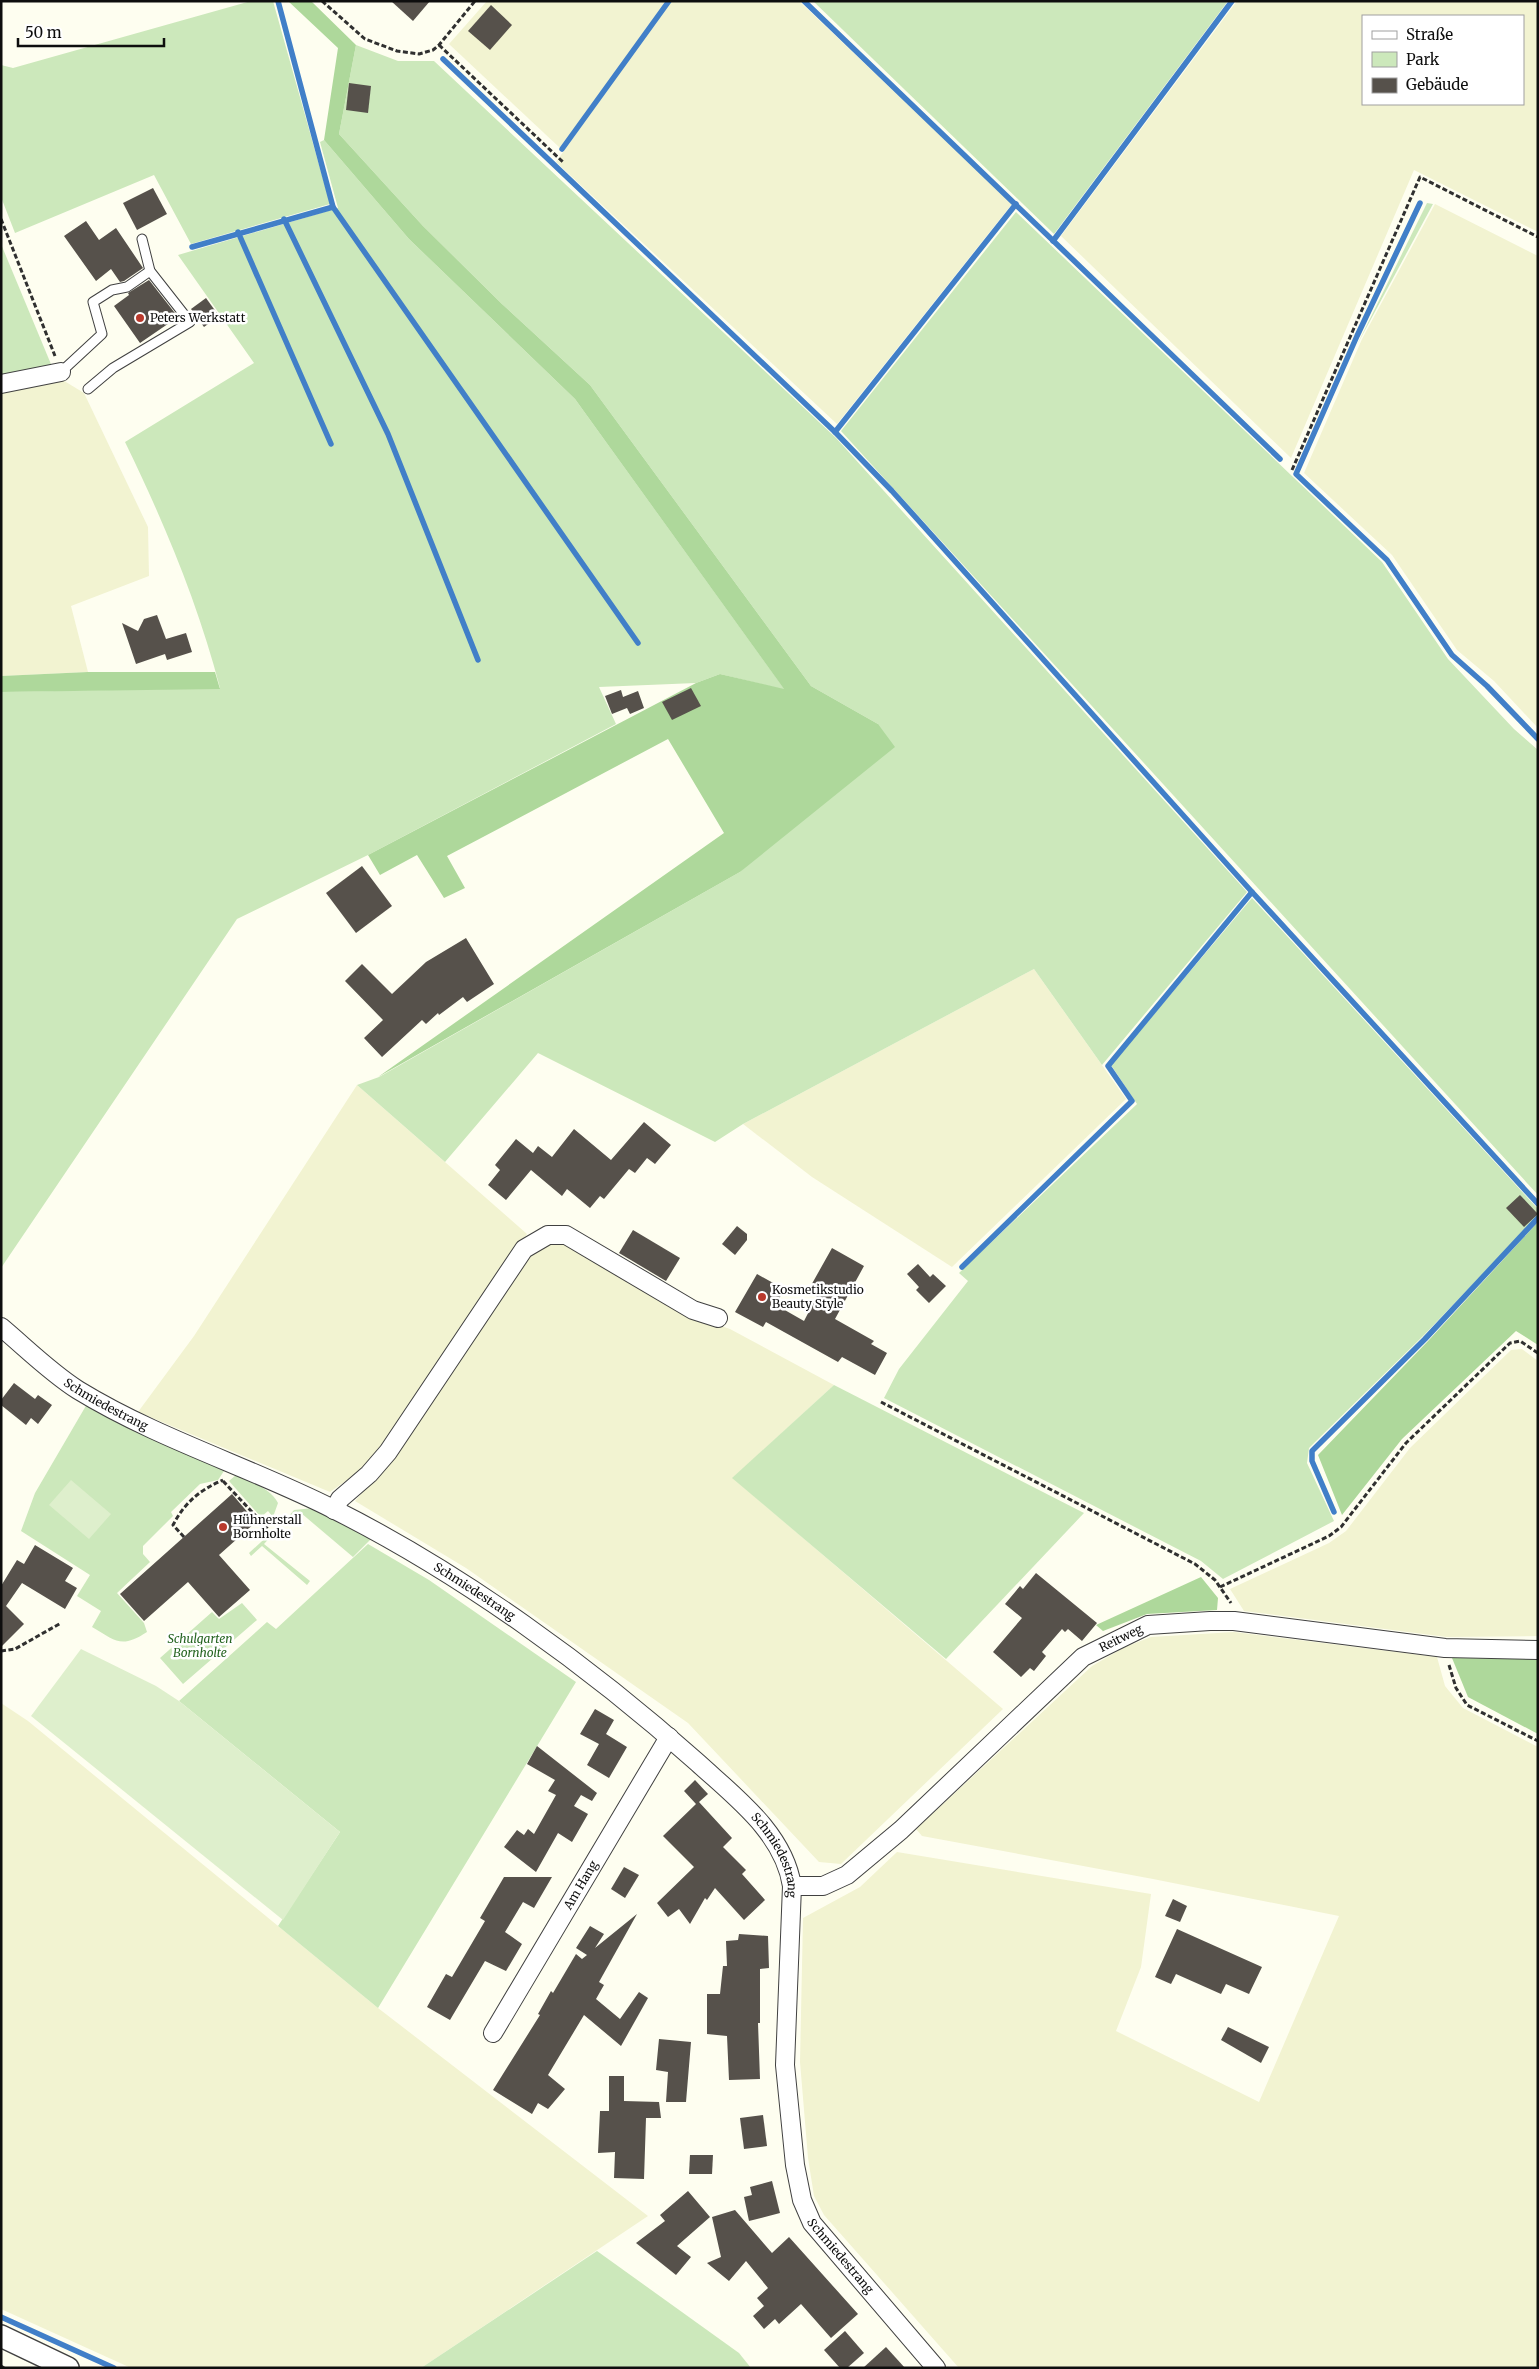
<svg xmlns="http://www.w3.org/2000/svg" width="1539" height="2369" font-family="Merriweather,serif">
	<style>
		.farmland { fill: #f2f3d1; fill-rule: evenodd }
		.green { fill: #cce8bb }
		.forest { fill: #aed89b }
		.pitch { fill: #deefcc }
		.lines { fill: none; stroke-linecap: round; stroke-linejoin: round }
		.stream { stroke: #417fc8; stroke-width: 5.5 }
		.building { fill: #56514b }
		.service-casing { stroke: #414141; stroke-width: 11 }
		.minor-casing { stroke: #414141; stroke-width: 20 }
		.tertiary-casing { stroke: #414141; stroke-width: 24 }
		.path { stroke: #303030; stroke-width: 3; stroke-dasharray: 5 2.5; stroke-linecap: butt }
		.service { stroke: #fff; stroke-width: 9 }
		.minor { stroke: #fff; stroke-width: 18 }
		.tertiary { stroke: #fff; stroke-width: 21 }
		.poi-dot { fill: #b9392c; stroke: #fff; stroke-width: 2 }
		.labels { text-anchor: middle; stroke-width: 5; stroke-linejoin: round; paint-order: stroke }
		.poi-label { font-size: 12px; fill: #0e0e0e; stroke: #fff; text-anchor: start }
		.street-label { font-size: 12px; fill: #0e0e0e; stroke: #fff }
		.park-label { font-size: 12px; font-style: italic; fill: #256421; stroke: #fff }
	</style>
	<rect width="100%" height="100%" fill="#fefef0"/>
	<g class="farmland">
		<polygon points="487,1 666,1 560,148 449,44"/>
		<polygon points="671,1 799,1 1012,204 837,424 556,162"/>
		<path d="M1237 1H1538V232L1414 170 1291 458 1061 236ZM1523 16V104H1363V16Z"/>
		<polygon points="1435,204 1538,256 1538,728 1494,681 1457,650 1392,555 1304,473 1362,339"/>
		<polygon points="61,379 84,393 148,527 149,576 71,606 88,672 1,676 1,392"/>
		<polygon points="1034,969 1126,1099 952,1267 812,1177 743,1124"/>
		<polygon points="357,1085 527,1234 381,1449 364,1468 330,1492 138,1412 194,1336"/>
		<polygon points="553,1243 565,1243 689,1315 730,1329 834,1385 733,1478 1003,1709 841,1864 819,1862 688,1723 466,1568 355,1501 394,1456 529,1256"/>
		<polygon points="1522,1349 1538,1361 1538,1636 1447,1637 1244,1611 1230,1589 1329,1543 1346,1531 1410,1448 1511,1350"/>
		<polygon points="1234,1632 1437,1657 1445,1686 1463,1708 1538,1747 1538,2368 959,2368 824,2215 814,2196 808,2158 800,2062 803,1918 860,1887 897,1852 1151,1894 1141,1967 1116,2031 1259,2102 1339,1916 1153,1879 922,1836 916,1829 1092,1666 1125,1647 1151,1637"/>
		<polygon points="1,1703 28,1721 378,2008 648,2216 421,2368 131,2368 1,2309"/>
	</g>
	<g class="green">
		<polygon points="251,1 273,1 330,204 191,244 154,175 15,233 1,197 1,65 13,68"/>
		<polygon points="813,1 1228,1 1054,234"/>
		<polygon points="356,45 398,61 434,61 836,438 1247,892 1102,1065 1034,969 743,1124 715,1142 538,1053 445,1162 357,1085 379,1077 740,872 878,724 811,686 590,385 502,304 423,226 339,134"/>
		<path d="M324 140 409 239 575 399 785 690 720 674 696 683 599 687 616 724 368 855 237 919 1 1268V692L220 688C198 603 163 520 125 442L254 363 178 255 338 208 320 142Z"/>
		<polygon points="1427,203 1433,204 1357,345"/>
		<polygon points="1016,212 1382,562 1448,659 1514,729 1538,750 1538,1195 841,431"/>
		<polygon points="1,244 53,369 1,379"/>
		<polygon points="1252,898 1538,1209 1538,1216 1424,1335 1309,1448 1307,1463 1334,1521 1223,1579 1201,1561 884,1398 899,1369 968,1281 959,1273 1137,1104 1111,1065"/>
		<polygon points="834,1385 1084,1513 946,1659 732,1478"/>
		<path d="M87 1404 124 1424 224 1471 218 1480 200 1484 171 1512 173 1516 143 1546V1554L150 1562 117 1593 144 1623 147 1632C121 1649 116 1641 92 1627L101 1611 77 1596 90 1575 21 1531 35 1493Z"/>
		<path d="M236 1475C252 1483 270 1488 278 1503L273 1517 268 1511 261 1517 229 1481Z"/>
		<polygon points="313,1508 372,1538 353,1557 301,1513 288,1524 287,1518 294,1510"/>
		<polygon points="273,1531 274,1533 264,1544 310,1581 307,1585 262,1546 251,1556 249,1553"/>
		<polygon points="368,1544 429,1580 576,1682 378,2008 278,1926 340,1832 179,1701 267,1622 276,1629"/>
		<polygon points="242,1603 257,1620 183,1684 160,1658 212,1612 219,1619"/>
		<polygon points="597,2251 739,2353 751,2368 421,2368"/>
	</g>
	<g class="forest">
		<polygon points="288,1 311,1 356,45 339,134 423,226 502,304 590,385 811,686 878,724 895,747 740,872 378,1077 724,833 668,739 447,856 465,888 444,898 417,855 380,875 368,855 696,683 720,674 784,689 575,399 409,239 324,140 338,48"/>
		<polygon points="88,672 215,672 220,689 1,692 1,676"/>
		<polygon points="1538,1222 1538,1345 1516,1331 1402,1439 1342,1515 1318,1455 1429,1340"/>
		<polygon points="1201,1577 1218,1598 1217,1610 1147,1614 1103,1631 1096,1625"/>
		<polygon points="1452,1658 1538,1659 1538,1734 1468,1697"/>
	</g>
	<g class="pitch">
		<polygon points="71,1480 111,1514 89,1539 49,1505"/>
		<polygon points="81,1649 156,1686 179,1701 340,1832 283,1920 31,1716"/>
	</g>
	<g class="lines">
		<g class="stream">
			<polyline points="278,1 333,207 638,643"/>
			<polyline points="804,1 1280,459"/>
			<polyline points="443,59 835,432 1016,204"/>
			<polyline points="562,149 669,1"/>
			<polyline points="1420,203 1357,336 1296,474 1387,560 1452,655 1487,686 1538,739"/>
			<polyline points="284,219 388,434 478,660"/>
			<polyline points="238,232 331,444"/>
			<polyline points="1053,241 1232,1"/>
			<polyline points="192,247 333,207"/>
			<polyline points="835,432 892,491 1252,892 1538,1204"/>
			<polyline points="962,1267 1132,1101 1108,1066 1252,892"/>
			<polyline points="1334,1512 1312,1461 1312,1451 1425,1339 1538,1218"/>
			<polyline points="1,2317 114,2368"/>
		</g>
	</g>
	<g class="building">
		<polygon points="391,1 430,1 413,21"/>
		<polygon points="491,5 512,25 490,50 468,31"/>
		<polygon points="349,83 371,86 368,113 346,110"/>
		<polygon points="153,188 167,214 137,230 123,203"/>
		<polygon points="86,221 99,240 116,228 143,268 124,281 120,282 111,269 96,281 64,236"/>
		<polygon points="149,280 178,317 140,343 114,306 129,295 128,293"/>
		<polygon points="206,298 219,316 204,327 191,309"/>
		<polygon points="157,615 166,639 186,633 192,652 167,660 165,654 136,664 122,623 138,631 144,619"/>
		<polygon points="691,688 701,706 672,720 662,702"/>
		<polygon points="621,690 623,697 638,691 644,708 630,714 627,708 612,714 605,696"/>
		<polygon points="362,866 392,906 356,933 326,893"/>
		<polygon points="466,938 494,984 467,1002 463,997 439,1015 438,1013 426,1024 422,1020 382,1057 364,1038 383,1020 345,981 362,964 392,994 426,962"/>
		<polygon points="644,1122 671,1145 655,1164 647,1158 635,1173 629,1169 604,1199 600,1196 590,1208 567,1189 562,1196 531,1170 506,1200 488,1185 500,1170 495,1165 516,1139 533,1153 538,1146 552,1157 574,1129 611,1160"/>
		<polygon points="1520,1195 1538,1214 1524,1227 1506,1208"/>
		<polygon points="737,1226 747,1234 747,1240 735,1255 722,1244"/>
		<polygon points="633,1230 680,1258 666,1281 619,1253"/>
		<polygon points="832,1248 864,1266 835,1319 874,1341 871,1344 887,1353 875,1375 842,1357 838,1362 766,1322 763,1327 735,1312 757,1274 784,1289 776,1305 804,1321 818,1294 809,1289"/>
		<polygon points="918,1264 930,1277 933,1274 946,1286 929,1303 916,1290 919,1287 907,1274"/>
		<polygon points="14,1383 35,1399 38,1395 52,1405 38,1424 31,1418 26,1425 1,1405 1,1400"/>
		<polygon points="232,1494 256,1522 219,1555 250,1590 219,1617 188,1582 144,1621 120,1594"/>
		<polygon points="35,1545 73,1568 65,1581 77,1588 65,1609 22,1583 6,1606 24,1624 1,1647 1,1586 17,1560 24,1564"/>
		<polygon points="1036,1573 1097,1623 1082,1641 1068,1629 1065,1632 1062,1629 1042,1652 1046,1656 1034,1671 1030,1668 1021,1677 993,1652 1022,1618 1005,1604 1020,1586 1023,1589"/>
		<polygon points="595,1709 614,1720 606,1734 627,1747 609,1778 587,1765 599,1744 580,1734"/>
		<polygon points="537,1746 597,1793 592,1801 581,1795 574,1806 588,1814 572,1842 558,1833 536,1872 504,1847 517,1830 524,1835 528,1829 534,1834 556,1795 548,1791 555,1780 527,1764"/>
		<polygon points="695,1780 708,1794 699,1802 732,1838 723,1847 746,1870 742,1874 765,1900 744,1920 715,1888 707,1900 705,1898 690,1924 679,1909 668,1917 657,1903 694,1867 663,1836 696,1804 684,1791"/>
		<polygon points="624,1867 639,1875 625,1898 611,1889"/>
		<polygon points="504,1877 552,1877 534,1908 523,1902 505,1932 522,1944 506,1971 485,1961 450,2020 427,2007 446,1974 452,1977 485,1921 480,1918"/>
		<polygon points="1173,1899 1187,1906 1180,1922 1165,1916"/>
		<polygon points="637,1914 599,1982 604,1985 596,1999 620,2019 639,1992 648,1998 621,2046 584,2015 548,2075 565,2089 548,2109 538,2103 532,2114 493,2090 540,2015 538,2014 551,1991 553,1993 576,1954 582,1959 587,1955 576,1948 590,1926 604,1934 595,1948"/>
		<polygon points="1177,1929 1262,1967 1249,1994 1226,1984 1221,1994 1176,1974 1171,1984 1155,1977"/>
		<polygon points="739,1934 768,1936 769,1968 760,1969 760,2023 758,2023 760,2079 729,2080 727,2036 707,2034 707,1994 720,1994 723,1966 727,1966 726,1941 738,1940"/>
		<polygon points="1228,2027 1269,2047 1261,2063 1221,2040"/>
		<polygon points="659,2039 691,2042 686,2102 666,2102 668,2072 656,2070"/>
		<polygon points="609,2076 624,2076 624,2101 659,2102 661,2118 646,2118 644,2179 614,2178 615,2152 598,2153 600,2111 609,2111"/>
		<polygon points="763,2115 767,2146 744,2149 740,2118"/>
		<polygon points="690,2155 713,2155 712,2174 689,2174"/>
		<polygon points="772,2181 780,2213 749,2221 744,2197 752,2195 750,2187"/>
		<polygon points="688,2191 710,2217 677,2246 691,2257 676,2275 636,2243 665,2221 660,2215"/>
		<polygon points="735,2210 772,2253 789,2237 858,2314 831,2338 801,2304 779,2324 775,2319 764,2329 753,2316 764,2306 757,2298 768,2288 746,2261 729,2281 707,2263 721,2257 712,2217"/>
		<polygon points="845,2331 864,2353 847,2368 840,2368 824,2350"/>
		<polygon points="886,2347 905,2368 863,2368"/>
	</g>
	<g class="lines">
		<defs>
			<g id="service">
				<polyline points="61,372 102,334 93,302 112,290 127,287 150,271"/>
				<polyline points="88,389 113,368 190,322 150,271 142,239"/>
			</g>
			<g id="minor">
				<polyline points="1,384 61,372"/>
				<path id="s1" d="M1 1327C26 1348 51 1373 78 1390 158 1439 250 1467 333 1509 461 1573 592 1668 698 1763 735 1797 784 1833 792 1886L785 2065 795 2165 802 2200 812 2223 936 2368"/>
				<polyline points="334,1510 340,1499 369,1474 388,1452 524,1249 548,1235 566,1235 693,1310 718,1318"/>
				<path id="s2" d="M792 1886H823L847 1875 901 1830 1083 1657 1148 1625 1210 1621H1234L1445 1648 1538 1650"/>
				<path id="s3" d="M493 2033 669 1737"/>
			</g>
			<polyline id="tertiary" points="1,2336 68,2368"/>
		</defs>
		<use href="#service" class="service-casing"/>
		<use href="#minor" class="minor-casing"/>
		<use href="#tertiary" class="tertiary-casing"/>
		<g class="path">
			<polyline points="322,1 365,39 397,51 419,54 433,50 439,45 475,1"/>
			<polyline points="439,45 564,163"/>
			<polyline points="1,219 55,356"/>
			<polyline points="1292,470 1420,177 1538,237"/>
			<polyline points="881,1402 1195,1564 1215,1580 1231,1603"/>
			<polyline points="223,1481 268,1529"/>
			<path d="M184 1537 173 1525C185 1502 200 1490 223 1480"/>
			<polyline points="1220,1587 1329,1536 1341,1527 1406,1443 1510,1343 1520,1341 1538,1353"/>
			<polyline points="1,1651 15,1649 61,1623"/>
			<polyline points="1449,1665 1456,1688 1467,1705 1538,1741"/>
			<polyline points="1,2366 4,2368"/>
		</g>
		<use href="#service" class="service"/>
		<use href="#minor" class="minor"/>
		<use href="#tertiary" class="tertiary"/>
	</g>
	<g class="poi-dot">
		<circle cx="140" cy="318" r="5"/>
		<circle cx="762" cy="1297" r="5"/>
		<circle cx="223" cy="1527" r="5"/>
	</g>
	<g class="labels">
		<g class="poi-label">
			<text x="150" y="322">Peters Werkstatt</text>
			<text x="772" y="1294">Kosmetikstudio<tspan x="772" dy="14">Beauty Style</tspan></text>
			<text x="233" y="1524">Hühnerstall<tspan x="233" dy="14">Bornholte</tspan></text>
		</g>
		<g class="street-label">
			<text dy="4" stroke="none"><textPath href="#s1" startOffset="131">Schmiedestrang</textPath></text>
			<text dy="4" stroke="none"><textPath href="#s1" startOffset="545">Schmiedestrang</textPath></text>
			<text dy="4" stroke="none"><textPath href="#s2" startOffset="421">Reitweg</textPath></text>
			<text dy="4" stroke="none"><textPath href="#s1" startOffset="950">Schmiedestrang</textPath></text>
			<text dy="4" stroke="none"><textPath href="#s3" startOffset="172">Am Hang</textPath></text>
			<text dy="4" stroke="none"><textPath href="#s1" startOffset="1369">Schmiedestrang</textPath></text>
		</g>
		<g class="park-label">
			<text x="200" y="1643">Schulgarten<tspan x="200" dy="14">Bornholte</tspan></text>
		</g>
	</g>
	<rect width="1539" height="2369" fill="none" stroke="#0e0e0e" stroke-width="5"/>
	<rect x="1362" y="15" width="162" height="90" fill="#ffffff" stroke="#9f9f9f"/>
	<rect x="1372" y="31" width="25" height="8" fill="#ffffff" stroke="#9f9f9f"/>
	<text x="1406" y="40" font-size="15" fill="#0e0e0e">Straße</text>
	<rect x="1372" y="52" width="25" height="15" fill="#cce8bb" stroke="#9f9f9f"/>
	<text x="1406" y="65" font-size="15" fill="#0e0e0e">Park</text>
	<rect x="1372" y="78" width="25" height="15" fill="#56514b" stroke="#9f9f9f"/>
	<text x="1406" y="90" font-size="15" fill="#0e0e0e">Gebäude</text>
	<path d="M18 38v8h146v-8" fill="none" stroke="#0e0e0e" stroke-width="2.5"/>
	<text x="25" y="38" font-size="15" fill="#0e0e0e" stroke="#ffffff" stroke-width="4" paint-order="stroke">50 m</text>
</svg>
